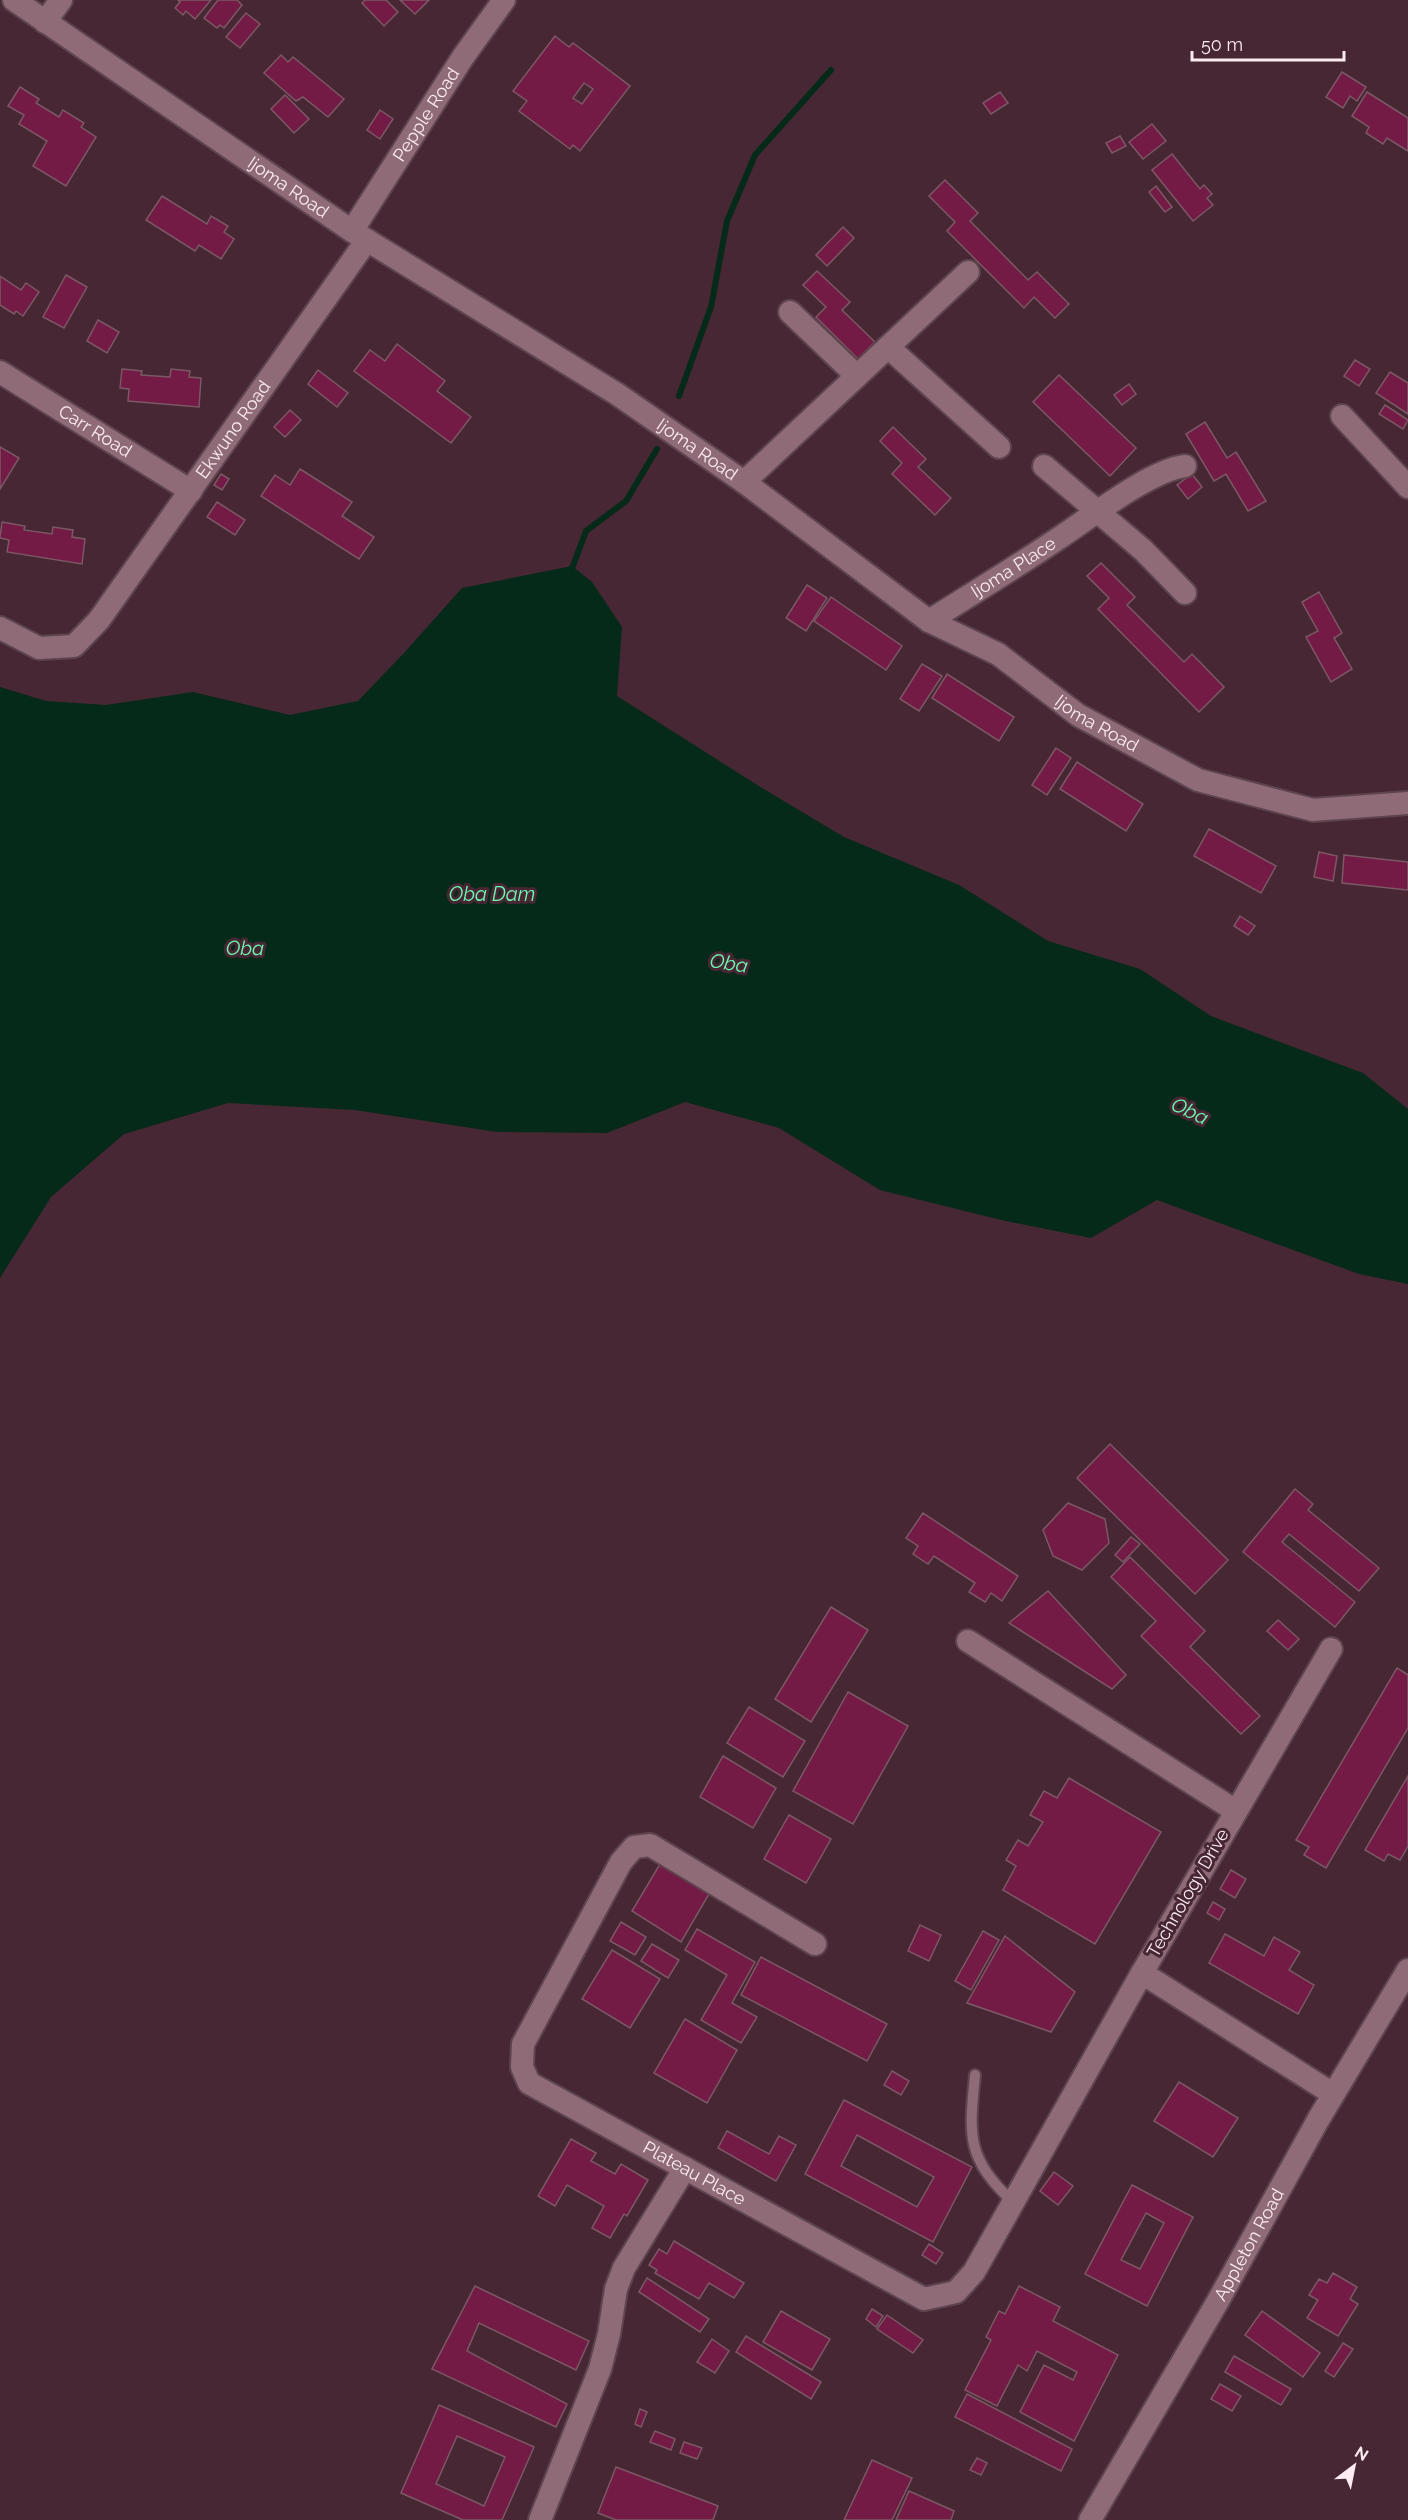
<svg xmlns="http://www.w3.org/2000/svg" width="1408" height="2520" font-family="Raleway,sans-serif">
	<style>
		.water { fill: #062a19 }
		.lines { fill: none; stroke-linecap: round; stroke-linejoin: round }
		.stream { stroke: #062a19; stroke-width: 6 }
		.building { fill: #731a45; stroke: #7b5865; stroke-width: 1.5; fill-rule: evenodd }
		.lane-casing { stroke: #5d444e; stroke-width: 14 }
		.street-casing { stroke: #5d444e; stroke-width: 26 }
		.lane { stroke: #8f6b78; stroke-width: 10 }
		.street { stroke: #8f6b78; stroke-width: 22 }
		.labels { text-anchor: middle; stroke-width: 6; stroke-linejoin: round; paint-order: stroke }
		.street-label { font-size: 18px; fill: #fcebf1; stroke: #462733 }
		.water-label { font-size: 20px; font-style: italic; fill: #6cf9b3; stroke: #462733 }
	</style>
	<rect width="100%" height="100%" fill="#462733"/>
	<polygon class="water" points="572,566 592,582 622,627 617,696 762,788 844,837 959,885 1048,941 1140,969 1211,1016 1363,1073 1408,1109 1408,1284 1359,1274 1157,1200 1091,1238 1001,1220 880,1190 779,1128 685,1102 607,1133 497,1132 355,1110 228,1103 124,1134 51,1197 0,1278 0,687 46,701 106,705 193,692 290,715 358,701 404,653 462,588"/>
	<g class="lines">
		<g class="stream">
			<polyline points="679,396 711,307 727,221 755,155 831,70"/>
			<polyline points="568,573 573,566 586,531 626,501 657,449"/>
		</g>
	</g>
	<g class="building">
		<polygon points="178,0 211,0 195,19 186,11 183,15 175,8 180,2"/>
		<polygon points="218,0 237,0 242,5 224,28 220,25 217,28 204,18"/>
		<polygon points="365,0 386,0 398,12 384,26 362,3"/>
		<polygon points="400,0 429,0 415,14"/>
		<polygon points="246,13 260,24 240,48 226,37"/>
		<path d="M555 36 569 47 573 43 630 86 580 151 573 145 570 149 519 111 527 101 513 91ZM584 83 593 89 582 104 573 98Z"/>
		<polygon points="281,55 288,62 293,57 344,99 328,117 303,97 296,101 264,73"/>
		<polygon points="1342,72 1366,87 1357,101 1350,96 1343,108 1326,97"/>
		<polygon points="20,87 39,99 36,103 59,117 63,110 84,123 81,127 96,137 66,186 33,166 47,141 19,124 24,115 8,106"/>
		<polygon points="1000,92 1008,103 991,114 983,103"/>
		<polygon points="1367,92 1408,118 1408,151 1387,138 1383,144 1366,133 1369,127 1352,116"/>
		<polygon points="285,95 309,119 294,133 271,109"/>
		<polygon points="380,110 393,119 380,139 367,130"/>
		<polygon points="1152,124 1166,141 1143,159 1129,142"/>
		<polygon points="1120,136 1126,146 1112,153 1106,143"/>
		<polygon points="1172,154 1200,189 1204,185 1212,194 1207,198 1213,205 1193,221 1152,170"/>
		<polygon points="945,180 978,213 970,221 1028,280 1037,272 1069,304 1055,318 1034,297 1024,308 947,231 955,222 929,196"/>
		<polygon points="1156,186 1172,207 1165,212 1149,192"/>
		<polygon points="162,196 207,224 211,216 228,226 224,232 234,239 221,259 199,245 195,251 146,220"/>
		<polygon points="843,227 854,238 827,266 816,255"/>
		<polygon points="817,271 850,302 842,310 875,342 858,359 816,317 826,307 803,285"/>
		<polygon points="66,275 87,287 64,328 43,317"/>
		<polygon points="0,276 21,290 26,283 39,292 23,316 16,311 14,314 0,305"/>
		<polygon points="98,320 119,332 107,353 87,341"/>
		<polygon points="397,344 445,381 437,391 471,417 451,443 354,371 370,350 385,361"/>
		<polygon points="1355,360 1370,369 1359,386 1344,376"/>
		<polygon points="122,369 142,371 141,375 170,377 171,369 190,371 189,377 201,378 199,407 128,401 129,389 120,388"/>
		<polygon points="318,370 348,393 337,407 308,384"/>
		<polygon points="1390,372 1408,383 1408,414 1376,393"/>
		<polygon points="1059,375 1136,448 1110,476 1033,402"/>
		<polygon points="1129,384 1136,394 1122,405 1114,395"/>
		<polygon points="1385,405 1408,420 1403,429 1379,414"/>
		<polygon points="290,410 301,420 285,437 274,427"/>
		<polygon points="1205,422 1227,458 1236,452 1266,501 1248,511 1226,474 1214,481 1186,434"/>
		<polygon points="893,427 926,459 918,467 951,498 935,515 892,474 902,463 880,441"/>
		<polygon points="0,447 19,458 0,489"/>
		<polygon points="300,469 352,502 342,516 374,537 359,559 261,496 275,475 290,485"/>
		<polygon points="221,474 229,479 222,490 214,485"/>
		<polygon points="1192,474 1202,487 1188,499 1177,485"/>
		<polygon points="217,502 245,520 235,535 207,517"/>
		<polygon points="2,522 25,526 24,530 52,534 53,527 73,530 72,537 85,539 82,564 7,552 9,540 0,538"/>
		<polygon points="1101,563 1135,597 1127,605 1184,662 1192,654 1224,687 1199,712 1098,609 1109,598 1087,576"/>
		<polygon points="807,585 827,598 806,631 786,618"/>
		<polygon points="1319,592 1342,633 1334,638 1352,669 1331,682 1306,637 1318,631 1302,602"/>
		<polygon points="831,597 902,646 886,670 814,621"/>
		<polygon points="922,664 942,676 919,711 900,699"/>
		<polygon points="947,674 1014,717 999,741 932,698"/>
		<polygon points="1056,748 1071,758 1047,795 1032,785"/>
		<polygon points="1077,762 1143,804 1126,831 1060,789"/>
		<polygon points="1209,829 1276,866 1261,893 1194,856"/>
		<polygon points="1319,852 1337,856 1333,881 1314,877"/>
		<polygon points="1344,855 1408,862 1408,890 1342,883"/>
		<polygon points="1240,916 1255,926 1248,935 1234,926"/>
		<polygon points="1110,1444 1228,1560 1195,1594 1077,1478"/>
		<polygon points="1295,1489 1313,1504 1308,1510 1379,1568 1359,1591 1289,1534 1282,1542 1355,1602 1335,1627 1243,1552"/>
		<polygon points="1068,1503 1105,1519 1109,1543 1082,1570 1053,1556 1043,1530"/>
		<polygon points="923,1513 1018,1576 1002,1601 991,1593 985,1602 969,1592 975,1583 934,1556 928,1564 913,1554 918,1546 906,1538"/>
		<polygon points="1131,1537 1140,1544 1123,1562 1115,1555"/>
		<polygon points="1130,1557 1205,1631 1190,1647 1260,1716 1241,1734 1141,1636 1156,1621 1111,1577"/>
		<polygon points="1048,1591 1126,1675 1112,1689 1009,1623"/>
		<polygon points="831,1607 868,1630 811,1722 775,1699"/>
		<polygon points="1278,1620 1299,1639 1288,1650 1267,1631"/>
		<polygon points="1397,1668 1408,1675 1408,1728 1326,1868 1304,1855 1309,1847 1296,1840"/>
		<polygon points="848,1692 908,1726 853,1824 793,1791"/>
		<polygon points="749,1707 805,1741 783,1777 727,1743"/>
		<polygon points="723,1756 776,1788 753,1828 700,1797"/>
		<polygon points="1408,1776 1408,1846 1400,1860 1388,1854 1384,1861 1365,1850"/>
		<polygon points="1069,1778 1161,1832 1095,1944 1003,1890 1016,1866 1006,1860 1018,1840 1028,1846 1043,1822 1030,1815 1044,1791 1057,1798"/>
		<polygon points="789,1815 831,1839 806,1883 764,1859"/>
		<polygon points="660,1864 709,1894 681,1942 632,1911"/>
		<polygon points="1231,1870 1246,1879 1235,1898 1220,1889"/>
		<polygon points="1213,1902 1225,1909 1219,1920 1207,1913"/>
		<polygon points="621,1922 646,1937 635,1955 610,1941"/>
		<polygon points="920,1925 941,1935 929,1961 908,1951"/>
		<polygon points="697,1929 755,1962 732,2003 757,2017 741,2043 701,2020 727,1975 685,1950"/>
		<polygon points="983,1931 999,1940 971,1990 955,1981"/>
		<polygon points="1225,1934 1264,1956 1274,1937 1300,1952 1289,1970 1314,1985 1298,2014 1209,1963"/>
		<polygon points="1005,1936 1075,1992 1051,2032 967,2003"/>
		<polygon points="652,1944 679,1960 668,1978 641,1961"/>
		<polygon points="612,1950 660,1979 630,2028 582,1999"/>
		<polygon points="761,1957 887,2024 867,2061 741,1995"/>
		<polygon points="685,2019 737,2050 707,2103 654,2073"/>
		<polygon points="892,2071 909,2081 901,2095 884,2085"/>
		<polygon points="1179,2082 1238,2118 1213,2157 1154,2121"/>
		<path d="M844 2100 972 2167 933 2242 805 2174ZM857 2135 934 2177 917 2207 841 2166Z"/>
		<polygon points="727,2131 769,2154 779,2136 796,2145 776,2181 718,2148"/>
		<polygon points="571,2139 596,2153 591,2161 615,2174 621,2164 648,2180 627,2216 624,2214 610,2238 592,2228 604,2206 567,2185 555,2206 538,2196"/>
		<polygon points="1054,2172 1073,2186 1058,2205 1040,2191"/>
		<path d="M1132 2185 1193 2217 1147 2306 1085 2274ZM1146 2213 1164 2223 1140 2269 1121 2260Z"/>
		<polygon points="674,2241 744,2283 734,2298 709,2283 699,2299 655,2273 657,2270 649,2265 659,2249 667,2254"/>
		<polygon points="929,2244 943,2253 936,2264 922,2255"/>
		<polygon points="1333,2273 1357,2287 1350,2299 1358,2304 1338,2336 1307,2318 1318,2300 1309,2295 1319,2279 1327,2283"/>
		<polygon points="647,2278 709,2319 700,2332 639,2292"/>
		<polygon points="475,2286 589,2341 576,2370 479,2323 467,2351 567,2404 556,2427 432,2369"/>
		<polygon points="1019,2286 1060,2307 1053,2321 1118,2355 1074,2441 1020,2412 1044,2365 1073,2380 1077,2372 1037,2351 1027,2371 1018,2365 997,2406 965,2390 991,2340 986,2337 999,2311 1005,2314"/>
		<polygon points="872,2309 883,2316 876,2327 866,2319"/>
		<polygon points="781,2311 830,2339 812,2370 763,2342"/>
		<polygon points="1262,2311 1320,2353 1303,2377 1245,2335"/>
		<polygon points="887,2315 923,2340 913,2353 877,2329"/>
		<polygon points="746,2336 821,2382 811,2399 736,2352"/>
		<polygon points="712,2339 729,2351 715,2373 697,2362"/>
		<polygon points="1343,2343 1353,2349 1334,2377 1325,2371"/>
		<polygon points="1234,2356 1291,2389 1281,2405 1225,2372"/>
		<polygon points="1220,2384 1241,2396 1232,2411 1211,2399"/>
		<polygon points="967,2394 1072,2449 1061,2471 955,2417"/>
		<path d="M439 2405 534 2447 502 2520H463L401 2493ZM457 2436 505 2457 484 2506 436 2484Z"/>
		<polygon points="640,2409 647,2412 641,2427 635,2424"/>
		<polygon points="655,2431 675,2439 671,2450 650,2442"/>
		<polygon points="684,2442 702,2448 697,2459 680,2453"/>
		<polygon points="977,2458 987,2463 981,2475 970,2470"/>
		<polygon points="872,2460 912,2478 892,2520 844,2520"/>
		<polygon points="616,2467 718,2506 713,2520 616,2520 598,2513"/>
		<polygon points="909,2491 954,2511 951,2520 896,2520"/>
	</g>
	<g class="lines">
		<defs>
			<path id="lane" d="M975 2075C969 2136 966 2158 1013 2202"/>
			<g id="street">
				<path id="s1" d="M14 0 352 231 617 394 744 482 929 621 998 654 1078 715 1198 780 1313 810 1408 803"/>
				<polyline points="45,22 61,0"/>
				<path id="s2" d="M352 231 463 57 504 0"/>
				<polyline points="790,312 857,376"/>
				<polyline points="888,347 999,447"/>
				<path id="s3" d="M0 372 191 491"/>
				<polyline points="1342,416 1408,487"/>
				<polyline points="1044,466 1143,550 1185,593"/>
				<polyline points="744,482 968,272"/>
				<path id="s4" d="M929 621C973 593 1018 566 1062 536 1092 516 1151 470 1185 466"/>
				<path id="s5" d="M0 628 39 648 74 646 99 620 367 240"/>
				<polyline points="968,1641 1236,1811"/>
				<polyline points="1331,1649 1142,1973 1333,2094"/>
				<path id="s6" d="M815 1944 650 1845 634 1847 621 1862 523 2044 522 2067 529 2083 924 2299 956 2292 974 2272 1142 1973"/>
				<polyline points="540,2520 600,2369 609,2334 616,2289 624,2268 685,2168"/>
				<path id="s7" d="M1090 2520 1218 2301 1318 2120 1408 1970"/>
			</g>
		</defs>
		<use href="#lane" class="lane-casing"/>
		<use href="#street" class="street-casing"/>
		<use href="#lane" class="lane"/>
		<use href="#street" class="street"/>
	</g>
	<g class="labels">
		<g class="street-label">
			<text dy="6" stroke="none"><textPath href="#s2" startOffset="138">Pepple Road</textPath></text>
			<text dy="6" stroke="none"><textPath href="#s1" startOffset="332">Ijoma Road</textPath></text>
			<text dy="6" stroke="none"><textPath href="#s5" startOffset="348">Ekwuno Road</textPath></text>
			<text dy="6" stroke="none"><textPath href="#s3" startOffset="112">Carr Road</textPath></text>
			<text dy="6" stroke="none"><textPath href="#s1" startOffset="818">Ijoma Road</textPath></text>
			<text dy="6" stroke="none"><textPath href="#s4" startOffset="100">Ijoma Place</textPath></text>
			<text dy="6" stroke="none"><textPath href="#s1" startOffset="1304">Ijoma Road</textPath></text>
			<text transform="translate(1188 1893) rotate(-60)" y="6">Technology Drive</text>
			<text dy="6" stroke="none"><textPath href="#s6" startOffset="664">Plateau Place</textPath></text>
			<text dy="6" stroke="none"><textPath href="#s7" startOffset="318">Appleton Road</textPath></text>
		</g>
		<g class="water-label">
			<text x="492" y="901">Oba Dam</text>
			<text transform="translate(245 948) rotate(1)" y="7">Oba</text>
			<text transform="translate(729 963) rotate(9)" y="7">Oba</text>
			<text transform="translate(1190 1111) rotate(25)" y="7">Oba</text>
		</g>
	</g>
	<g transform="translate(1354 2466) rotate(32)" stroke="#462733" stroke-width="4.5" paint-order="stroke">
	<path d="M0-4.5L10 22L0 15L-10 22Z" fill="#fcebf1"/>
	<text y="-9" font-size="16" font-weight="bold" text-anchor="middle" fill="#fcebf1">N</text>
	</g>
	<path d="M1192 51v9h152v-9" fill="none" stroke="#fcebf1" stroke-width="3"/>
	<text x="1201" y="51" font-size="18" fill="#fcebf1" stroke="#462733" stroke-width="4.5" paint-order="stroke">50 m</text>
</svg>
